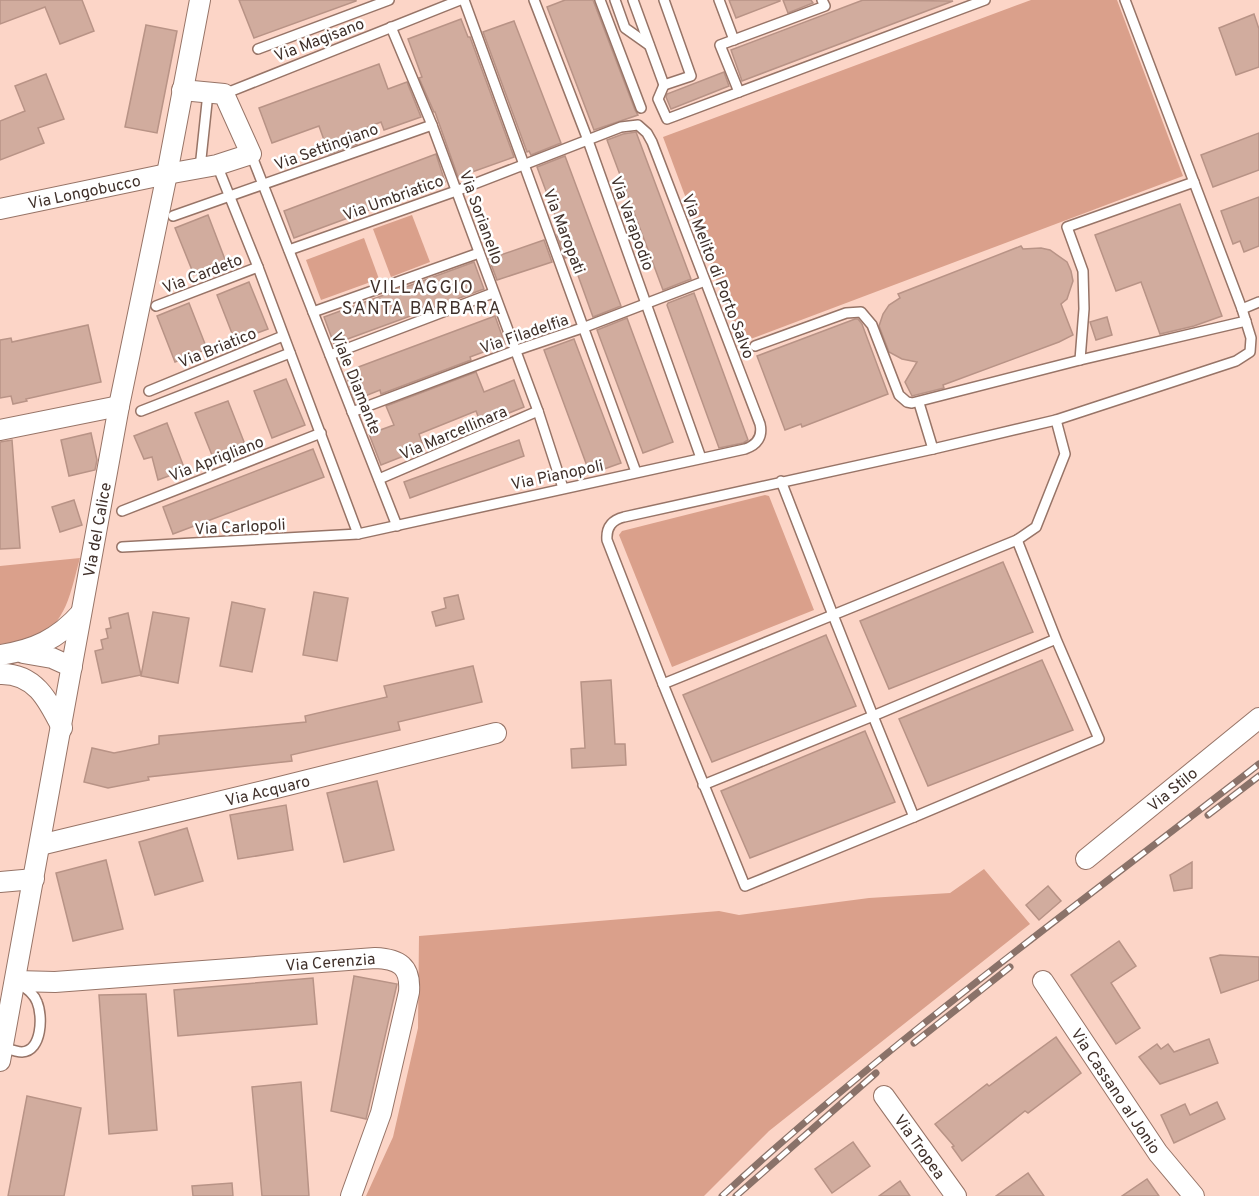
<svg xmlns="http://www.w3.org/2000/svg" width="1259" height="1196" font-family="Overpass,sans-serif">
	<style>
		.green { fill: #daa08b }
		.building { fill: #d1ac9e; stroke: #b89386; stroke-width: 1.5 }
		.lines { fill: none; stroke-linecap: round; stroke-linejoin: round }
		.lane-casing { stroke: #977467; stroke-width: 12 }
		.street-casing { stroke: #977467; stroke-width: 22 }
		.lane { stroke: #fff; stroke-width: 9 }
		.street { stroke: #fff; stroke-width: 20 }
		.rail-casing { stroke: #8a7269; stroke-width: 7 }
		.rail { stroke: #fff; stroke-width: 4.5; stroke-dasharray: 14; stroke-linecap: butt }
		.labels { text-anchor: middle; stroke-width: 5; stroke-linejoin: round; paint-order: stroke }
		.street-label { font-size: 16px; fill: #40312b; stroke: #fff }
		.neighbourhood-label { font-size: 18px; letter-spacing: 1.5px; fill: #40312b; stroke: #fff }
	</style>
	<rect width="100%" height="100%" fill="#fcd5c7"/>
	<g class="green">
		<polygon points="1031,0 1117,0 1183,176 740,343 663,137"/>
		<polygon points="412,215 430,262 391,277 373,229"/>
		<polygon points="364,238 379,279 321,300 306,260"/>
		<polygon points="765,495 769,496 814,610 672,667 619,535 622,531"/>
		<path d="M80 558C71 589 67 627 32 639 23 643 10 643 0 644V566Z"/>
		<polygon points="984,869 1030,924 769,1131 704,1196 366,1196 393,1137 418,1028 419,936 719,911 739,915 869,898 950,893"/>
	</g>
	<g class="building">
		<polygon points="0,0 82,0 94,31 60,44 45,7 0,24"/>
		<polygon points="239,0 356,0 356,1 254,38"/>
		<polygon points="565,0 593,0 635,110 638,115 594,130 547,7"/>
		<polygon points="729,0 780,0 780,1 736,18"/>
		<polygon points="783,0 811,0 813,3 788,13"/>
		<polygon points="863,0 953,1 742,81 731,50"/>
		<polygon points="1254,14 1259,29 1259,67 1236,75 1219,28"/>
		<polygon points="461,19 468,37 470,37 514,157 458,177 435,112 434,112 419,78 422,77 408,39"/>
		<polygon points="514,21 561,143 531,155 529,151 527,152 483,32"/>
		<polygon points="146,25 177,31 157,133 125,127"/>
		<polygon points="379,64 388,89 407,82 421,117 384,130 381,122 353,133 357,144 329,154 319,126 272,143 259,108"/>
		<polygon points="724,72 729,86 671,109 666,97 667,94"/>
		<polygon points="46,74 64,119 38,128 44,143 0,160 0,121 25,111 15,86"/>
		<polygon points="636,132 691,279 663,290 607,140 623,134"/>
		<polygon points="1259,133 1259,170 1213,187 1201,155"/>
		<polygon points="436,154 445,182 294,238 284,211"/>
		<polygon points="565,156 621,306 593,317 571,256 565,258 557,235 562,234 537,167"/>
		<polygon points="1259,197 1259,246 1244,252 1240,241 1233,244 1221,211"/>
		<polygon points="1180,204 1222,316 1194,326 1160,334 1141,282 1116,291 1095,235"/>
		<polygon points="208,215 226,262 194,275 175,228"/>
		<polygon points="544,240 552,262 497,280 489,259"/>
		<polygon points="1021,246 1023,249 1041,248 1050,250 1067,262 1071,271 1073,281 1067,299 1061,304 1073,335 1059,342 943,385 944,388 912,396 905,382 917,362 902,359 889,352 879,326 883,314 889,305 900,298 898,294"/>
		<polygon points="474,262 484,289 334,344 324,317"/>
		<polygon points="249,282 268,329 235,341 217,295"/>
		<polygon points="694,293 748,440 743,443 719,448 667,305 668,303"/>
		<polygon points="189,303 207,349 175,362 157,316"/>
		<polygon points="495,316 505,344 470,357 471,360 381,394 380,390 355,400 345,372"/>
		<polygon points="1107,317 1112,335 1096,340 1090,322"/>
		<polygon points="627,318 673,442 643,453 597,330"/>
		<polygon points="855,319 858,319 862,324 888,394 802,427 801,424 785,430 757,356"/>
		<polygon points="88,325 101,382 26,399 27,401 13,404 11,396 0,398 0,340 11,338 12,342"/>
		<polygon points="574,339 621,463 590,474 544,350"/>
		<polygon points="476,372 484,392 514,380 524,407 481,424 476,411 419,434 424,448 381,465 369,434 394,425 386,406"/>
		<polygon points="286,379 305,425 272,438 254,391"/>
		<polygon points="228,401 246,447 214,460 195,413"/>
		<polygon points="167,423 185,470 158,480 152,457 144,459 134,436"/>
		<polygon points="91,433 97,460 95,470 69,476 61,440"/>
		<polygon points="12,440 20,548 0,549 0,442"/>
		<polygon points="519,440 524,456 410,498 404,482"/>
		<polygon points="313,449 324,477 173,534 163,507"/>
		<polygon points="74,500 82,525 60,532 52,507"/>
		<polygon points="1003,562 1033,632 889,689 860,621"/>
		<polygon points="314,592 348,598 337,661 303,655"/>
		<polygon points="458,595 464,619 436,626 432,612 446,608 444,598"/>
		<polygon points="232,602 265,609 252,672 220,666"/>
		<polygon points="153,612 189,618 178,683 141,676"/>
		<polygon points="128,613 141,675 102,683 95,651 103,649 101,640 108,638 106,629 111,628 109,618"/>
		<polygon points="826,635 856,706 712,762 683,695"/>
		<polygon points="1042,660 1073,730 928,786 899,719"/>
		<polygon points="473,666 482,702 398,722 400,730 291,755 292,761 148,777 149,780 108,788 84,782 92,748 114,753 159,744 159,736 306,722 305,716 387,697 384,686"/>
		<polygon points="611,680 615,744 625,744 626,765 572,768 571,749 585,748 581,682"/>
		<polygon points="865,731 895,802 750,858 721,791"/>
		<polygon points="377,781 394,850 344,862 327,793"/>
		<polygon points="286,805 293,850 238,859 230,815"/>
		<polygon points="187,828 203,881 155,895 139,842"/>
		<polygon points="106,860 123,929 73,941 56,873"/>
		<polygon points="1192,862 1192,888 1174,891 1170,875"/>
		<polygon points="1048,886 1061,901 1039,920 1026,905"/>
		<polygon points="1119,941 1136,966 1111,983 1140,1028 1116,1044 1071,975"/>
		<polygon points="1220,955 1259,957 1259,980 1221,993 1210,958"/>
		<polygon points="354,976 397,984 366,1119 331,1111"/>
		<polygon points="313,978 317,1024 178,1036 174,990"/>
		<polygon points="146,994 157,1130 109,1134 99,995"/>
		<polygon points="1056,1037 1081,1073 1028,1113 1025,1111 962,1161 952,1147 954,1146 935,1124 987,1084 989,1086"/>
		<polygon points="1209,1039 1218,1063 1160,1084 1139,1057 1157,1044 1161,1049 1168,1044 1174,1052"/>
		<polygon points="301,1082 309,1196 262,1196 252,1087"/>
		<polygon points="27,1096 81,1108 64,1196 8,1196"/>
		<polygon points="1217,1102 1225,1119 1174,1143 1161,1115 1185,1104 1190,1115"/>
		<polygon points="853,1142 870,1166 832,1193 815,1169"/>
		<polygon points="1028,1173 1044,1196 996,1196"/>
		<polygon points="1147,1179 1159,1196 1122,1196"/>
		<polygon points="900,1181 910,1196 879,1196"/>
		<polygon points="232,1183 233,1196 193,1196 192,1186"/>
	</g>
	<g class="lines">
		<defs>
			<g id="lane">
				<polyline points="464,0 636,472"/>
				<polyline points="534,0 586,135 701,458"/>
				<polyline points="600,0 641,108"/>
				<polyline points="615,0 625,28 649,45"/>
				<polyline points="633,0 664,85 691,76 664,0"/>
				<polyline points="719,0 734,40"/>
				<polyline points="391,27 432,125 538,411 563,488"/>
				<polyline points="258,49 389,0"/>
				<polyline points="664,85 658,99 667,119 985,0"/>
				<polyline points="739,92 720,45 825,6 822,0"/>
				<polyline points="224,94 460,0"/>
				<polyline points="251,154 397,526"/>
				<polyline points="217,165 258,267 358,534"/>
				<polyline points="200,168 208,93"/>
				<polyline points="173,216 432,125"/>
				<polyline points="156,306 258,267"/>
				<polyline points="1242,309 1259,302"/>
				<polyline points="313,312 479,253"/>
				<polyline points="755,346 846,313 861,312 872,325 899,395 907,402 912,403 1080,360 1246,321"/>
				<polyline points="330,355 493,293"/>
				<polyline points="1080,360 1084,309 1083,271 1067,227 1194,182"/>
				<polyline points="149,391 283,336"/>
				<polyline points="919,403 933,449 1056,420 1236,361 1250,352 1251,338 1242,309 1125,0"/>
				<polyline points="141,411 290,353"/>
				<polyline points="352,412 514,351 585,327 705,281"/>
				<polyline points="379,479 538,411"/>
				<path d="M781 481 833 615 663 684 607 540C606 527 612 520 624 517L933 449"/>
				<polyline points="122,511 321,433"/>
				<polyline points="1017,540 1036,527 1065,454 1056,420"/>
				<path d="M122 547 358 534 745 449C757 445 763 437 760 424L652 142 647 133 638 125 621 127 456 191 289 250"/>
				<polyline points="663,684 745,886 914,817 873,716 703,785"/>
				<polyline points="914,817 1099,739 1056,639 873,716 833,615 1017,540 1056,639"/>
				<path d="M3 1047C9 1049 16 1052 22 1052 42 1051 43 1016 37 1002 34 994 28 990 21 985"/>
			</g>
			<g id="street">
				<path id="s1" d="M0 209 167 174 217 165 251 154 224 94 182 90"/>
				<polyline points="0,430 119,406"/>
				<polyline points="23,653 52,658 72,667"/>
				<path d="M0 655C34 650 58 639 81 613"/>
				<path d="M0 674C35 673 48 700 62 728"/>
				<path id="s2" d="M40 845 276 788 496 733"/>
				<path id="s3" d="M1086 859 1259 718"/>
				<polyline points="0,882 34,879"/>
				<path id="s4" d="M16 981 55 982 375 958C399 959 411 966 409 992L381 1113 351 1196"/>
				<path id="s5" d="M1043 981 1158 1153 1194 1196"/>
				<path id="s6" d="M0 1061 119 406 167 174 200 0"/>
				<path id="s7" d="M884 1096 956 1196"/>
			</g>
		</defs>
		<use href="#lane" class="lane-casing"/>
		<use href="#street" class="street-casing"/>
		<use href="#lane" class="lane"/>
		<use href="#street" class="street"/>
		<defs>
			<g id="rail">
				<polyline points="1208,815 1259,776"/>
				<polyline points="914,1043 1010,967"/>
				<path d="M722 1196C891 1040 1078 905 1259 764"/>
				<polyline points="736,1196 876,1073"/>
			</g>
		</defs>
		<use href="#rail" class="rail-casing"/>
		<use href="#rail" class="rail"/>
	</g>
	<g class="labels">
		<g class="street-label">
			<text transform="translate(319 39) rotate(-21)" y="6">Via Magisano</text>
			<text transform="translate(326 146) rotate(-20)" y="6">Via Settingiano</text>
			<text dy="6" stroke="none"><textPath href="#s1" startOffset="86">Via Longobucco</textPath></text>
			<text transform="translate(393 197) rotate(-20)" y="6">Via Umbriatico</text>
			<text transform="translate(482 217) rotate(70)" y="6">Via Sorianello</text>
			<text transform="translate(633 223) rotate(70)" y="6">Via Varapodio</text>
			<text transform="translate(565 231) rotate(69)" y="6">Via Maropati</text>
			<text transform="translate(202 273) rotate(-21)" y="6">Via Cardeto</text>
			<text transform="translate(719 276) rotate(69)" y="6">Via Melito di Porto Salvo</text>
			<text transform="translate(524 333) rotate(-19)" y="6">Via Filadelfia</text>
			<text transform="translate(217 347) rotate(-22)" y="6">Via Briatico</text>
			<text transform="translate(357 383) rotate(68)" y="6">Viale Diamante</text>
			<text transform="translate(453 432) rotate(-23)" y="6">Via Marcellinara</text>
			<text transform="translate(216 458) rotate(-21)" y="6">Via Aprigliano</text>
			<text transform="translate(557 474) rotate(-12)" y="6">Via Pianopoli</text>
			<text transform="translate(240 526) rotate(-3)" y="6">Via Carlopoli</text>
			<text dy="6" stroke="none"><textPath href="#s6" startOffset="540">Via del Calice</textPath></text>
			<text dy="6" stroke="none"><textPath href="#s3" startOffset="111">Via Stilo</textPath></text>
			<text dy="6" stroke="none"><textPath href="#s2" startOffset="234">Via Acquaro</textPath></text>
			<text dy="6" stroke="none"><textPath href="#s4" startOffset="315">Via Cerenzia</textPath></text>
			<text dy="6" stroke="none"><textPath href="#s5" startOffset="132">Via Cassano al Jonio</textPath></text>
			<text dy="6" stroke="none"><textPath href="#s7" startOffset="62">Via Tropea</textPath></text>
		</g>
		<g class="neighbourhood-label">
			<text x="422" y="293">VILLAGGIO<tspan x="422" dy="21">SANTA BARBARA</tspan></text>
		</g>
	</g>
</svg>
